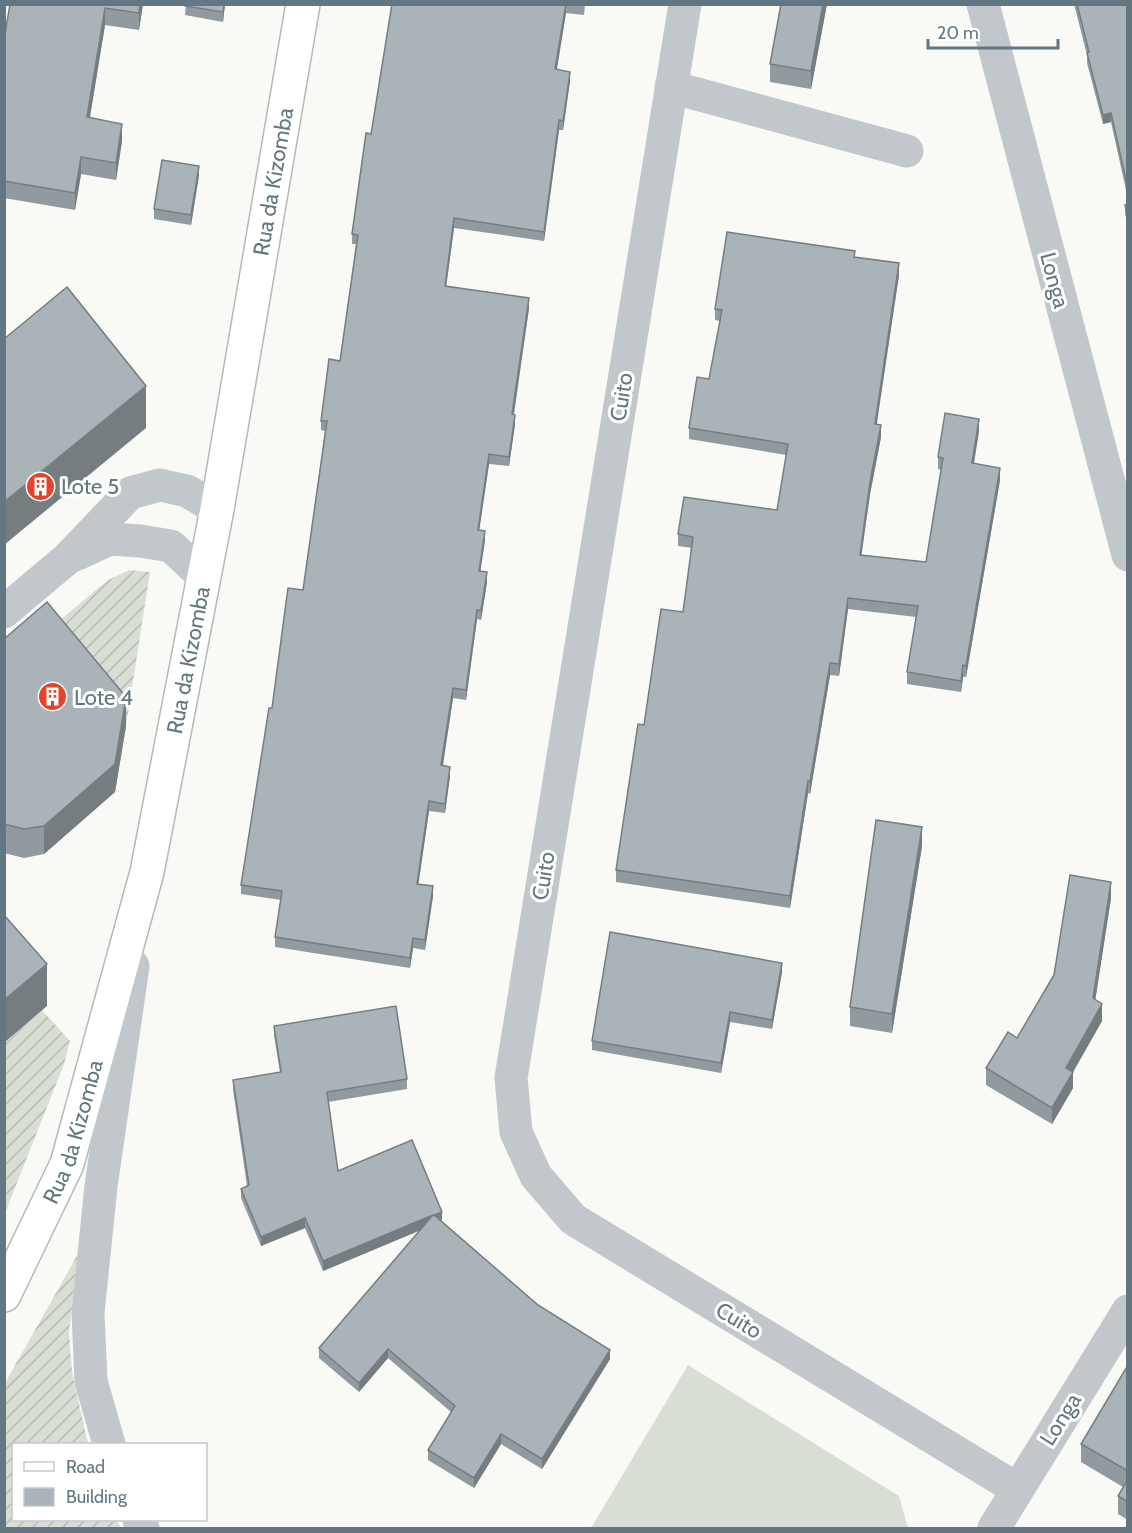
<svg xmlns="http://www.w3.org/2000/svg" width="1132" height="1533" font-family="Cabin,sans-serif">
	<style>
		.grass { fill: #d9ded5 }
		.garden { fill: url(#garden-furrows) }
		.lines { fill: none; stroke-linecap: round; stroke-linejoin: round }
		.major-casing { stroke: #b3b9bc; stroke-width: 36 }
		.minor { stroke: #c1c7ca; stroke-width: 33 }
		.major { stroke: #fff; stroke-width: 33 }
		.wall { fill: #919a9e }
		.shaded-wall { fill: #767d81 }
		.building { fill: #a9b3b8; stroke: #767d81; stroke-width: 1.5 }
		.labels { text-anchor: middle; stroke-width: 6; stroke-linejoin: round; paint-order: stroke }
		.street-label { font-size: 22px; fill: #637782; stroke: #fff }
		.poi-label { font-size: 22px; fill: #637782; stroke: #fff; text-anchor: start }
	</style>
	<defs>
		<pattern id="garden-furrows" width="10" height="10" patternUnits="userSpaceOnUse" patternTransform="scale(1.5)"><rect width="10" height="10" fill="#d9ded5"/><path d="M-1 1l2-2M0 10L10 0M9 11l2-2" fill="none" stroke="#b4b9b2"/></pattern>
	</defs>
	<rect width="100%" height="100%" fill="#f9f9f6"/>
	<polygon class="grass" points="688,1365 899,1496 908,1528 591,1528"/>
	<g class="garden">
		<polygon points="129,570 150,572 126,726 47,631 108,580"/>
		<polygon points="42,1010 70,1041 64,1064 5,1213 5,1043"/>
		<polygon points="78,1254 69,1333 72,1372 88,1444 14,1444 14,1520 117,1520 121,1528 5,1528 4,1385"/>
	</g>
	<g class="lines">
		<defs>
			<g id="major">
				<path id="s1" d="M4 1295 67 1164 147 872 217 509 303 4"/>
			</g>
		</defs>
		<use href="#major" class="major-casing"/>
		<g class="minor">
			<polyline points="685,4 511,1078 516,1132 536,1176 573,1219 1017,1489"/>
			<polyline points="983,4 1128,555"/>
			<polyline points="671,87 907,151"/>
			<polyline points="75,555 110,539 140,541 171,546 204,577"/>
			<polyline points="4,612 68,558 130,493 160,485 187,491 217,509"/>
			<polyline points="109,1444 91,1381 88,1313 101,1186 133,966"/>
			<polyline points="139,1520 143,1528"/>
			<polyline points="994,1528 1128,1311"/>
		</g>
		<use href="#major" class="major"/>
	</g>
	<g class="wall">
		<polygon points="10,4 143,4 139,30 105,25 90,117 122,141 116,180 81,174 75,210 4,198 4,40"/>
		<polygon points="186,4 225,4 223,22 185,15"/>
		<polygon points="392,4 585,4 584,15 566,13 557,69 570,81 563,130 559,130 544,241 454,228 446,286 529,308 514,415 515,424 509,466 489,464 479,530 485,540 480,572 487,582 481,620 477,619 466,700 453,698 443,766 450,776 445,813 429,811 418,884 433,896 425,950 413,948 410,968 275,947 275,937 281,900 241,894 241,885 272,708 303,590 325,431 321,430 321,421 340,361 356,244 352,244 352,234 371,134"/>
		<polygon points="781,4 827,4 811,89 770,82 770,64"/>
		<polygon points="1074,4 1128,4 1128,199 1111,122 1103,124 1087,63 1087,55"/>
		<polygon points="199,175 191,225 154,219 154,209"/>
		<polygon points="1128,204 1128,225 1125,214 1125,205"/>
		<polygon points="855,257 899,275 876,425 881,437 870,494 861,555 926,562 941,470 938,469 938,457 979,431 974,463 1000,480 966,677 963,677 961,692 907,684 907,672 916,617 848,609 839,676 830,675 810,794 808,793 790,908 616,882 616,870 644,725 683,612 692,548 678,546 678,534 777,510 786,455 689,439 689,428 709,379 720,321 715,320 715,309"/>
		<polygon points="4,639 126,726 115,792 44,854 24,858 4,853"/>
		<polygon points="922,846 892,1033 850,1026 850,1007"/>
		<polygon points="1111,898 1095,1000 1102,1021 1073,1072 1073,1088 1052,1124 986,1085 986,1068 1017,1038"/>
		<polygon points="782,972 772,1029 730,1022 721,1073 592,1050 592,1041"/>
		<polygon points="274,1026 407,1079 407,1089 328,1102 338,1171 442,1221 538,1305 610,1359 542,1469 501,1444 474,1488 428,1460 428,1450 451,1412 388,1358 359,1392 319,1358 319,1348 420,1230 323,1271 305,1228 261,1246 241,1198 241,1189 247,1186 233,1089 233,1080 280,1072 274,1035"/>
		<polygon points="1128,1365 1128,1520 1118,1514 1118,1496 1123,1487 1081,1462 1081,1444"/>
	</g>
	<g class="shaded-wall">
		<polygon points="140,4 143,4 139,30 139,13"/>
		<polygon points="224,4 225,4 223,22 223,12"/>
		<polygon points="566,4 566,13 555,79 555,69"/>
		<polygon points="823,4 827,4 811,89 811,71"/>
		<polygon points="105,8 105,25 87,134 87,117"/>
		<polygon points="570,72 570,81 563,130 563,121"/>
		<polygon points="1111,113 1111,122 1103,124 1103,115"/>
		<polygon points="559,120 559,130 544,241 544,232"/>
		<polygon points="122,124 122,141 116,180 116,163"/>
		<polygon points="81,157 81,174 75,210 75,193"/>
		<polygon points="199,166 199,175 191,225 191,215"/>
		<polygon points="454,218 454,228 445,296 445,286"/>
		<polygon points="899,263 899,275 875,436 875,424"/>
		<polygon points="529,298 529,308 512,424 512,414"/>
		<polygon points="146,386 146,428 4,545 4,502"/>
		<polygon points="515,415 515,424 509,466 509,457"/>
		<polygon points="979,419 979,431 972,474 972,463"/>
		<polygon points="881,425 881,437 870,494 860,566 860,555 870,482"/>
		<polygon points="489,454 489,464 478,539 478,530"/>
		<polygon points="1000,468 1000,480 966,677 966,666"/>
		<polygon points="485,531 485,540 479,581 479,571"/>
		<polygon points="487,572 487,582 481,620 481,610"/>
		<polygon points="848,598 848,609 839,676 839,664"/>
		<polygon points="477,610 477,619 466,700 466,690"/>
		<polygon points="830,663 830,675 810,794 810,782"/>
		<polygon points="963,665 963,677 961,692 961,681"/>
		<polygon points="453,688 453,698 441,775 441,765"/>
		<polygon points="126,697 126,726 115,792 44,854 44,826"/>
		<polygon points="450,767 450,776 445,813 445,804"/>
		<polygon points="808,781 808,793 790,908 790,896"/>
		<polygon points="429,801 429,811 417,894 417,884"/>
		<polygon points="922,827 922,846 892,1033 892,1014"/>
		<polygon points="1111,882 1111,898 1093,1015 1093,998"/>
		<polygon points="433,886 433,896 425,950 425,940"/>
		<polygon points="413,938 413,948 410,968 410,958"/>
		<polygon points="782,963 782,972 772,1029 772,1020"/>
		<polygon points="47,964 47,1006 4,1043 4,1000"/>
		<polygon points="1102,1004 1102,1021 1073,1072 1073,1088 1052,1124 1052,1108 1066,1068"/>
		<polygon points="730,1012 730,1022 721,1073 721,1063"/>
		<polygon points="442,1212 442,1221 434,1215"/>
		<polygon points="433,1215 433,1225 323,1271 323,1261"/>
		<polygon points="305,1218 305,1228 261,1246 261,1237"/>
		<polygon points="388,1349 388,1358 359,1392 359,1383"/>
		<polygon points="610,1350 610,1359 542,1469 542,1459"/>
		<polygon points="501,1434 501,1444 474,1488 474,1478"/>
	</g>
	<g class="building">
		<polygon points="10,4 140,4 139,13 105,8 87,117 122,124 116,163 81,157 75,193 4,181 4,40"/>
		<polygon points="186,4 224,4 223,12 185,6"/>
		<polygon points="392,4 566,4 555,69 570,72 563,121 559,120 544,232 454,218 445,286 529,298 512,414 515,415 509,457 489,454 478,530 485,531 479,571 487,572 481,610 477,610 466,690 453,688 441,765 450,767 445,804 429,801 417,884 433,886 425,940 413,938 410,958 275,937 282,891 241,885 269,708 272,708 288,588 303,590 327,421 321,421 329,359 340,361 358,235 352,234 366,133 371,134"/>
		<polygon points="781,4 823,4 811,71 770,64"/>
		<polygon points="1077,4 1128,4 1128,189 1111,113 1103,115 1087,53 1089,52"/>
		<polygon points="162,160 199,166 191,215 154,209"/>
		<polygon points="1128,204 1128,216 1125,205"/>
		<polygon points="727,232 855,251 854,257 899,263 875,424 881,425 870,482 860,555 926,562 943,458 938,457 945,413 979,419 972,463 1000,468 966,666 963,665 961,681 907,672 918,606 848,598 839,664 830,663 810,782 808,781 790,896 616,870 638,724 644,725 661,609 683,612 693,537 678,534 684,497 777,510 788,444 689,428 697,377 709,379 722,310 715,309"/>
		<polygon points="67,287 146,386 4,502 4,339"/>
		<polygon points="47,602 126,697 115,764 44,826 24,829 4,824 4,639"/>
		<polygon points="876,820 922,827 892,1014 850,1007"/>
		<polygon points="1070,875 1111,882 1093,998 1102,1004 1066,1068 1073,1072 1052,1108 986,1068 1008,1032 1017,1038 1054,975"/>
		<polygon points="4,915 47,964 4,1000"/>
		<polygon points="610,932 782,963 772,1020 730,1012 721,1063 592,1041"/>
		<polygon points="396,1006 407,1079 327,1092 338,1171 412,1140 442,1212 434,1215 538,1305 610,1350 542,1459 501,1434 474,1478 428,1450 455,1406 388,1349 359,1383 319,1348 433,1215 323,1261 305,1218 261,1237 241,1189 249,1185 233,1080 281,1072 274,1026"/>
		<polygon points="1128,1365 1128,1471 1081,1444"/>
		<polygon points="1128,1479 1128,1502 1118,1496"/>
	</g>
	<defs>
		<symbol id="building-disc" viewBox="-11 -11 22 22"><circle r="9.5" fill="#e5432a" stroke="#fff"/><path d="M-4-6H4V6H1V3H-1V6H-4ZM-2.5-4.3h1.7v1.8h-1.7ZM.8-4.3h1.7v1.8H.8ZM-2.5-1h1.7V.8h-1.7ZM.8-1h1.7V.8H.8Z" fill="#fff"/></symbol>
	</defs>
	<g fill-rule="evenodd">
		<use href="#building-disc" x="24" y="470" width="33" height="33"/>
		<use href="#building-disc" x="36" y="680" width="33" height="33"/>
	</g>
	<g class="labels">
		<g class="street-label">
			<text dy="8" stroke="none"><textPath href="#s1" startOffset="1150">Rua da Kizomba</textPath></text>
			<text transform="translate(1055 280) rotate(75)" y="8">Longa</text>
			<text transform="translate(621 397) rotate(-81)" y="8">Cuito</text>
			<text dy="8" stroke="none"><textPath href="#s1" startOffset="664">Rua da Kizomba</textPath></text>
			<text transform="translate(543 876) rotate(-81)" y="8">Cuito</text>
			<text dy="8" stroke="none"><textPath href="#s1" startOffset="178">Rua da Kizomba</textPath></text>
			<text transform="translate(739 1320) rotate(31)" y="8">Cuito</text>
			<text transform="translate(1060 1419) rotate(-58)" y="8">Longa</text>
		</g>
		<g class="poi-label">
			<text x="61" y="494">Lote 5</text>
			<text x="74" y="705">Lote 4</text>
		</g>
	</g>
	<rect width="1132" height="1533" fill="none" stroke="#637782" stroke-width="12"/>
	<rect x="12" y="1443" width="195" height="78" fill="#ffffff" stroke="#c1c9cd" stroke-width="1.5"/>
	<rect x="24" y="1462" width="30" height="9" fill="#ffffff" stroke="#c1c9cd" stroke-width="1.5"/>
	<text x="66" y="1473" font-size="18" fill="#637782">Road</text>
	<rect x="24" y="1488" width="30" height="18" fill="#a9b3b8" stroke="#c1c9cd" stroke-width="1.5"/>
	<text x="66" y="1503" font-size="18" fill="#637782">Building</text>
	<path d="M928 39v9h130v-9" fill="none" stroke="#637782" stroke-width="3"/>
	<text x="937" y="39" font-size="18" fill="#637782" stroke="#ffffff" stroke-width="4.5" paint-order="stroke">20 m</text>
</svg>
